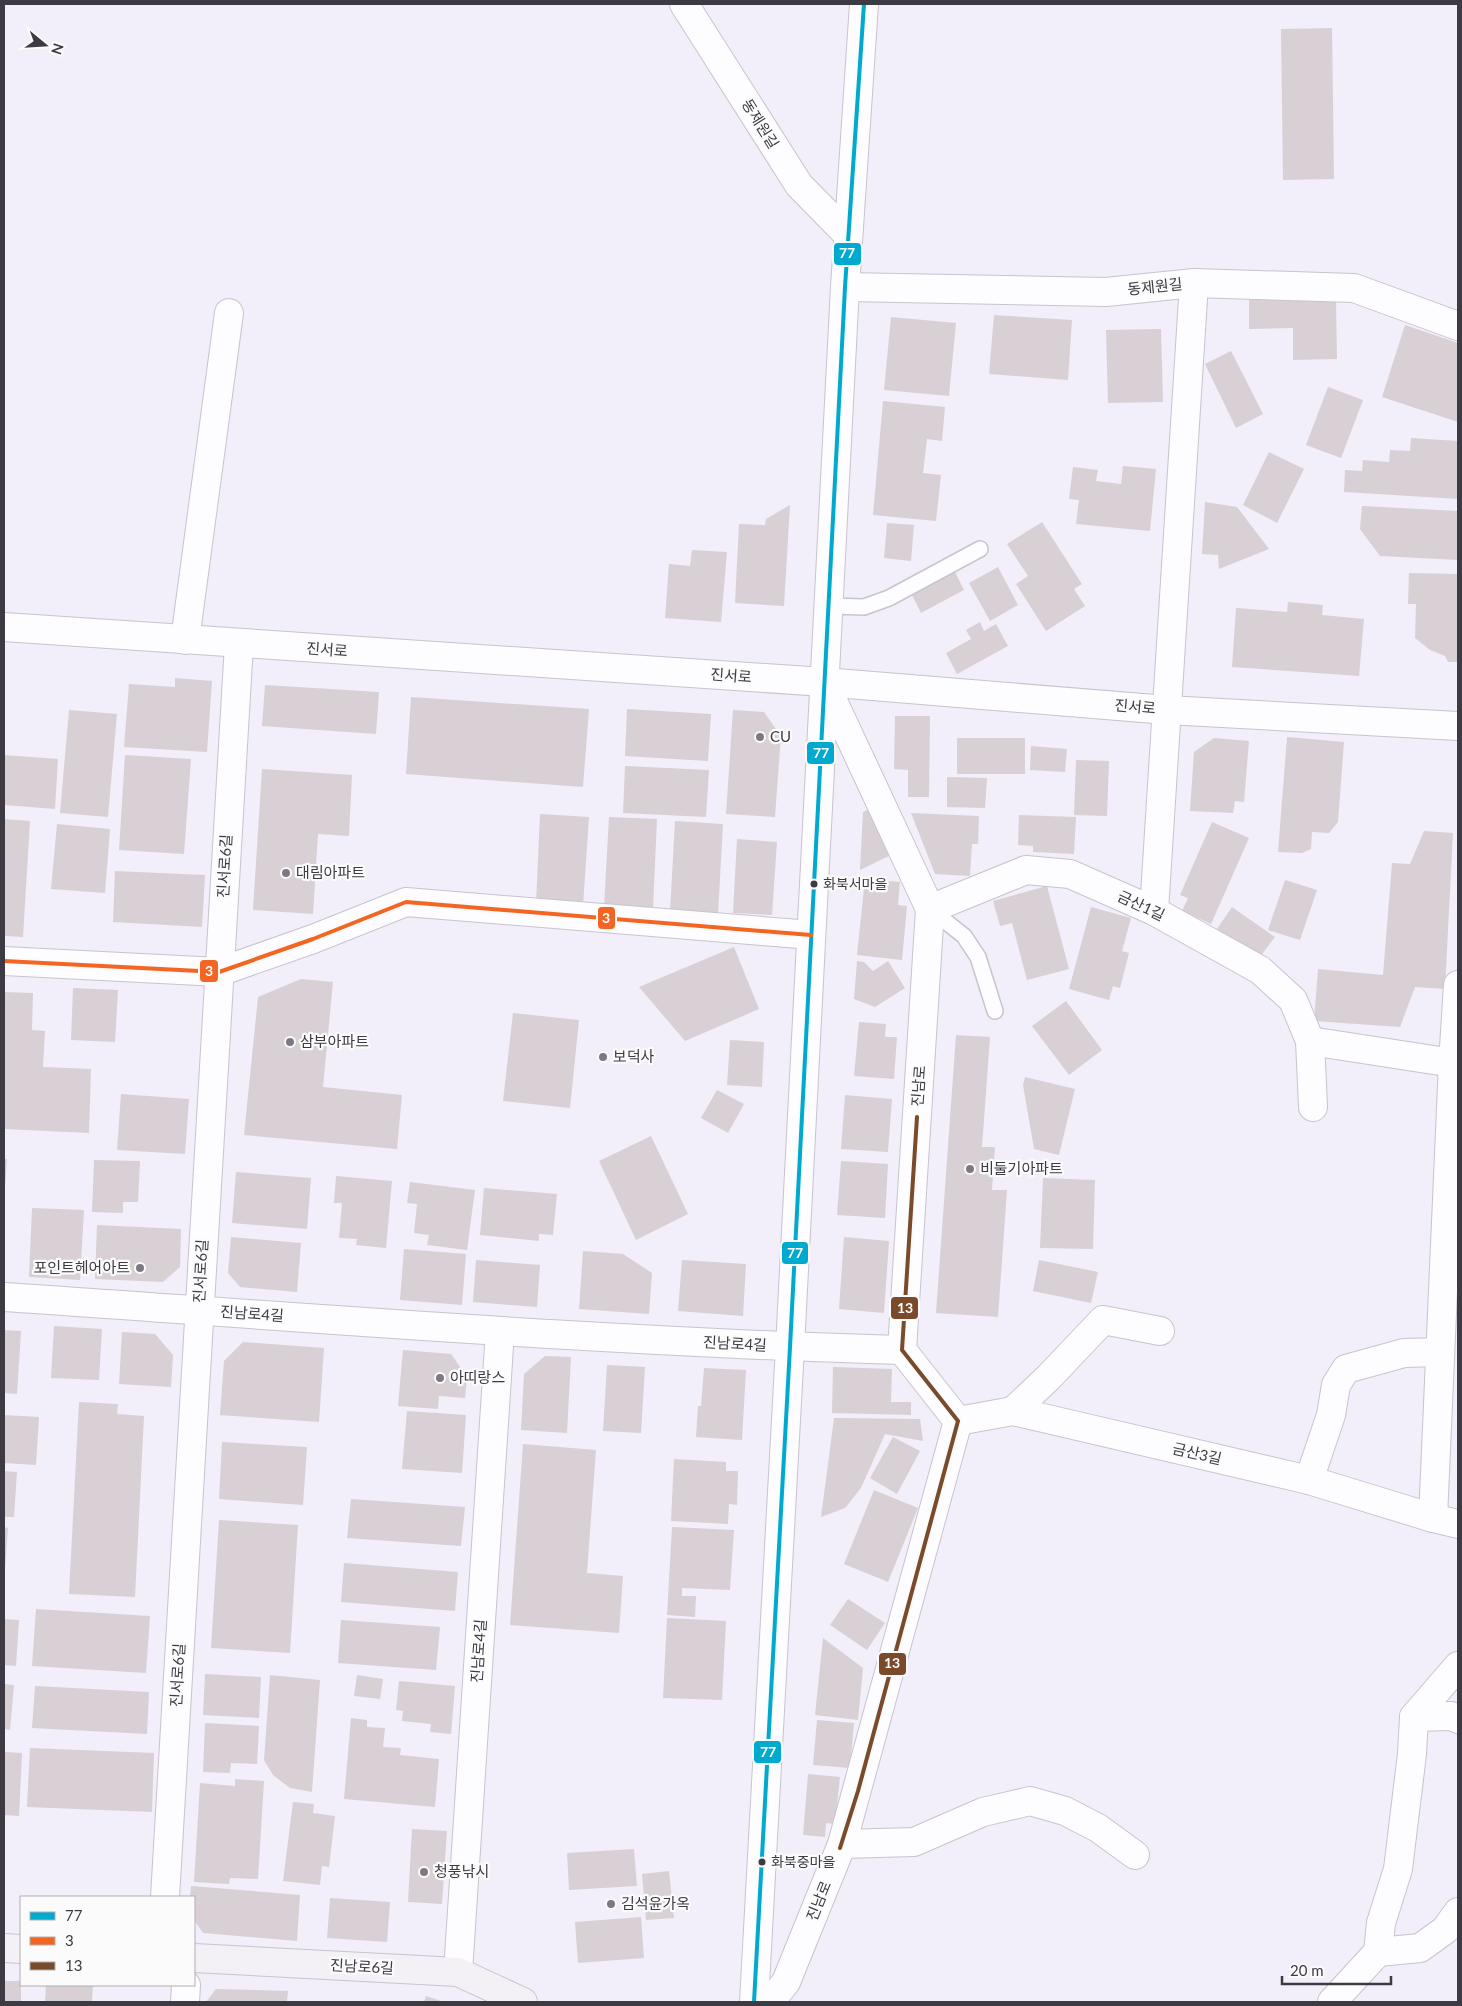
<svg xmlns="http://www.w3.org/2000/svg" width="1462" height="2006" font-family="Lato,'Noto Sans KR',sans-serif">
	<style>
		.building { fill: #d8d0d5 }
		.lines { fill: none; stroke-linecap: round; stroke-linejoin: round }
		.lane-casing { stroke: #c8c4ce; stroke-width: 18 }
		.street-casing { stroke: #c8c4ce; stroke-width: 30 }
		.secondary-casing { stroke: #c8c4ce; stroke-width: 30 }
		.lane { stroke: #fdfcfe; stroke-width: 15 }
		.street { stroke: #fdfcfe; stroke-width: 28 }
		.secondary { stroke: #f4f1f6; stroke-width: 28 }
		.bus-1-casing { stroke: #fbfbfb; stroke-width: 8 }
		.bus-2-casing { stroke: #fbfbfb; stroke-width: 8 }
		.bus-3-casing { stroke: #fbfbfb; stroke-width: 8 }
		.bus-1 { stroke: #00a9ce; stroke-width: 4 }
		.bus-2 { stroke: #f26522; stroke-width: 4 }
		.bus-3 { stroke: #7a4b2a; stroke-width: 4 }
		.poi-dot { fill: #7d7984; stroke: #fbfbfb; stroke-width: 2 }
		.bus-dot { fill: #3e3a44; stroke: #fbfbfb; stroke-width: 2 }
		.labels { text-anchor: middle; stroke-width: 4.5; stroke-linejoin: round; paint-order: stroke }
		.bus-label { font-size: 14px; fill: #3e3a44; stroke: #fbfbfb; text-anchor: start }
		.street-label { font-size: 15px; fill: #3e3a44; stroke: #fbfbfb }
		.poi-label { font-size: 15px; fill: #3e3a44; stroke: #fbfbfb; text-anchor: start }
		.line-badge { stroke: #fbfbfb; stroke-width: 2 }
		.badge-label { font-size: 14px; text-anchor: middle; font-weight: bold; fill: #fff }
	</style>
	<rect width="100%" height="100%" fill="#f2eefa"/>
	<g class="building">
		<polygon points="1332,28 1334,179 1283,180 1281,29"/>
		<polygon points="1336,298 1337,359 1293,360 1293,328 1249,329 1249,300"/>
		<polygon points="994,315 1072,320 1068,380 989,374"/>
		<polygon points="891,317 956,323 949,396 884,390"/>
		<polygon points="1405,325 1458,343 1458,422 1382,397"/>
		<polygon points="1161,329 1163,402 1108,403 1106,330"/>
		<polygon points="1231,351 1263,414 1236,428 1205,364"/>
		<polygon points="1328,387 1363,400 1341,458 1306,445"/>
		<polygon points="883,401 945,407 942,441 927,439 923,473 941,475 936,521 873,515"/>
		<polygon points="1411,438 1458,441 1458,499 1344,492 1345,470 1362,471 1363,460 1389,462 1390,450 1410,451"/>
		<polygon points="1269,452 1304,469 1277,523 1243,505"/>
		<polygon points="1123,466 1156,469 1150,531 1076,524 1079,500 1069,499 1073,467 1098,470 1096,481 1121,484"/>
		<polygon points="1205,502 1237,507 1269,549 1219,569 1218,555 1202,554"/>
		<polygon points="790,505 784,606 735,603 739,524 765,525 766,519"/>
		<polygon points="1362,506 1458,511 1458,560 1380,556 1360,529"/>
		<polygon points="1042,522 1082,584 1074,589 1085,606 1046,631 1016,584 1028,576 1007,544"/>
		<polygon points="887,523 914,525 911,561 884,558"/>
		<polygon points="692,550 727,552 721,622 665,618 669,564 690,566"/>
		<polygon points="998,567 1018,605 990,621 969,583"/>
		<polygon points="955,572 964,590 921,613 912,595"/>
		<polygon points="1409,573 1458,574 1458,662 1448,662 1445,656 1430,650 1415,638 1416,604 1408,604"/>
		<polygon points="1288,602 1323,605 1322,615 1364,619 1359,676 1232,667 1236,608 1287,612"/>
		<polygon points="980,622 984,631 996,624 1008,646 957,674 946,653 971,639 966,630"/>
		<polygon points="175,678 212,681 207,752 124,747 129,684 175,687"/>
		<polygon points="265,685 379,692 376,734 262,726"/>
		<polygon points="411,697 589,709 583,787 406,774"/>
		<polygon points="627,709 711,714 708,761 625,756"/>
		<polygon points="69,710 117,714 108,817 60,813"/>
		<polygon points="733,710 764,712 781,736 775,817 726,814"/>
		<polygon points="895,716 930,716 929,797 908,797 908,770 894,769"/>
		<polygon points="1287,737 1344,742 1338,822 1329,833 1312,832 1311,849 1302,853 1278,852"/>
		<rect x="957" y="738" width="68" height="36"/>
		<polygon points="1214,738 1249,741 1244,802 1235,801 1233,813 1190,811 1194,752"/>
		<polygon points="1031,746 1067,749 1065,772 1030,770"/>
		<polygon points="4,755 58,759 55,809 4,805"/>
		<polygon points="125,755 191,759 184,854 119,850"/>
		<polygon points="1076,760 1109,761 1107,816 1074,815"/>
		<polygon points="625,766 709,770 706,817 623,813"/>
		<polygon points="262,769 352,775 349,836 318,834 313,914 253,910"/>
		<polygon points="947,777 987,778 985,808 947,807"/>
		<polygon points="874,807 893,854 860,870 863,812"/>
		<polygon points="911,813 979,816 978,844 972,844 970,876 935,874"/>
		<polygon points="540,814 589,817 583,906 536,904"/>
		<polygon points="1019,815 1076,817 1074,854 1033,852 1033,846 1018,845"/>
		<polygon points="609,817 657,819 653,909 604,907"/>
		<polygon points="4,819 30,821 23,937 4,936"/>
		<polygon points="675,821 723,824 718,914 670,912"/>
		<polygon points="1212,822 1249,838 1211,924 1182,911 1188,898 1180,895"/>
		<polygon points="57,824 110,829 105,893 51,889"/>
		<polygon points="1424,831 1453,833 1445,989 1415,987 1400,1027 1314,1021 1318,969 1383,975 1392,863 1410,864"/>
		<polygon points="737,839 777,842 772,915 733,913"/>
		<polygon points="115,871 205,875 202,927 113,922"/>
		<polygon points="865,879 900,882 898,905 907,906 902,960 857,955"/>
		<polygon points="1285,880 1317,890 1300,940 1268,930"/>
		<polygon points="1047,886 1069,969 1027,980 1012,923 1000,926 993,901"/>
		<polygon points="1091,907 1131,918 1122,951 1129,953 1120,988 1113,986 1109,1000 1069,989"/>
		<polygon points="1232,907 1275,937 1259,958 1217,929"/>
		<polygon points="734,947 759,1009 685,1041 639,987"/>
		<polygon points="857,961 864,962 873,971 888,961 905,988 875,1007 854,999"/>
		<polygon points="301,979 333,982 323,1087 402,1095 397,1149 244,1135 258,997"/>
		<polygon points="73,988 118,990 115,1042 71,1040"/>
		<polygon points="4,992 33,993 32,1030 45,1031 43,1067 91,1069 89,1133 4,1129"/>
		<polygon points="1066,1001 1102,1050 1069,1075 1032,1026"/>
		<polygon points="513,1013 579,1020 570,1108 503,1101"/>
		<polygon points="859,1022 886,1024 885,1037 897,1037 894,1079 854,1076"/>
		<polygon points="956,1035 990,1037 982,1147 995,1147 992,1190 1007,1190 998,1317 936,1313"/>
		<polygon points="730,1040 764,1042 762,1087 727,1085"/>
		<polygon points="1025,1077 1075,1089 1059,1155 1034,1149 1023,1085"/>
		<polygon points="717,1090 744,1104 728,1133 701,1118"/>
		<polygon points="121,1094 189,1099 185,1154 117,1150"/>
		<polygon points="845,1095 892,1099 888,1152 841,1149"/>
		<polygon points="651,1136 688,1214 636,1240 599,1161"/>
		<polygon points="4,1159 7,1159 5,1187 4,1187"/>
		<polygon points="94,1160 140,1161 138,1202 123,1202 123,1213 92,1212"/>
		<polygon points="841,1161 888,1164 885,1218 837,1215"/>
		<polygon points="236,1172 311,1178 307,1229 232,1223"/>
		<polygon points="336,1176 392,1181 386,1248 356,1245 357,1239 339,1238 342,1203 334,1203"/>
		<polygon points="1043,1178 1095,1180 1093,1249 1040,1248"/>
		<polygon points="410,1182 475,1190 467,1250 427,1245 429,1235 414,1233 417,1204 407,1203"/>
		<polygon points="484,1188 557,1194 553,1235 539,1234 539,1241 480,1235"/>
		<polygon points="32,1208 84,1210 80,1280 29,1277"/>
		<polygon points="97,1225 181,1229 180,1267 163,1282 95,1279"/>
		<polygon points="231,1237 301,1243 297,1292 240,1287 228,1273"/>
		<polygon points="844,1237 889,1241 884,1313 839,1309"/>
		<polygon points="404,1249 466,1254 462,1305 400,1300"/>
		<polygon points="583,1251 623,1254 652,1273 649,1314 579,1309"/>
		<polygon points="476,1260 540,1265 537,1307 473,1302"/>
		<polygon points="682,1260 746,1264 743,1316 678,1311"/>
		<polygon points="1039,1260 1098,1272 1091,1303 1033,1291"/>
		<polygon points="54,1326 102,1329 99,1380 51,1378"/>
		<polygon points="4,1330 21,1331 17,1394 4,1393"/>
		<polygon points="122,1332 155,1334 173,1355 171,1387 119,1384"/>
		<polygon points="243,1342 324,1348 319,1422 220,1415 224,1361"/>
		<polygon points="403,1350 451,1354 467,1377 465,1398 439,1396 438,1409 398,1406"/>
		<polygon points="545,1356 571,1357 567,1433 521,1430 524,1374"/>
		<polygon points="607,1365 645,1367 641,1433 603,1431"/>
		<polygon points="833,1367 892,1369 891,1402 911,1402 911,1415 832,1413"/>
		<polygon points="704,1368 746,1370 742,1440 696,1437 698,1406 701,1406"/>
		<polygon points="79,1402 118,1404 117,1414 144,1416 135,1597 69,1594"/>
		<polygon points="407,1411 466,1415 462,1473 402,1469"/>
		<polygon points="4,1415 39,1417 36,1465 4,1463"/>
		<polygon points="834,1418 920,1419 923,1441 885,1434 861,1488 845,1508 821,1517"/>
		<polygon points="893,1437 920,1451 897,1494 870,1478"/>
		<polygon points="222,1442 307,1447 303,1505 219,1499"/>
		<polygon points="523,1444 596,1450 587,1573 623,1576 619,1633 510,1625"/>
		<polygon points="674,1459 726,1462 726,1471 738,1471 737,1505 729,1504 728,1524 671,1521"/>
		<polygon points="4,1471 17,1472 14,1517 4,1517"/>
		<polygon points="874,1490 918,1508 888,1582 844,1564"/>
		<polygon points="351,1499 465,1507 461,1546 347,1538"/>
		<polygon points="219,1520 298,1525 290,1653 211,1648"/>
		<polygon points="4,1527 8,1528 5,1568 4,1568"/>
		<polygon points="672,1527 734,1530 730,1590 682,1588 682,1596 696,1596 695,1617 667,1615"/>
		<polygon points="344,1563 458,1572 455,1611 341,1602"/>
		<polygon points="848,1599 885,1623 867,1650 830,1625"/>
		<polygon points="36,1609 150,1616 146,1673 32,1666"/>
		<polygon points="667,1618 726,1621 722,1700 663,1698"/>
		<polygon points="4,1619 19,1620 16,1666 4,1665"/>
		<polygon points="341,1620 440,1627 436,1670 338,1663"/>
		<polygon points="823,1638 863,1668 858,1720 815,1715"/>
		<polygon points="205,1674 261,1677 259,1718 203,1715"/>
		<polygon points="270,1675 320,1680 312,1792 290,1788 273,1775 264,1760"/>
		<polygon points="357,1675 383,1679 380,1699 354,1696"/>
		<polygon points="399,1681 455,1686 451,1734 430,1732 431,1724 402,1721 403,1711 396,1710"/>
		<polygon points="4,1684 14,1685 10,1730 4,1729"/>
		<polygon points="35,1686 149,1692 147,1734 32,1728"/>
		<polygon points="351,1718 367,1720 367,1727 385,1728 383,1747 401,1748 400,1755 439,1759 435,1807 344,1799"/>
		<polygon points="817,1720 854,1723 850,1768 813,1765"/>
		<polygon points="205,1723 259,1726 257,1764 231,1763 230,1773 203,1772"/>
		<polygon points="30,1748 154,1753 152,1812 27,1807"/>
		<polygon points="4,1752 22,1753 19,1816 4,1815"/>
		<polygon points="808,1774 840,1777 835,1824 826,1823 825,1837 803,1835"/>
		<polygon points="235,1779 264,1781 258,1879 230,1878 229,1884 194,1882 200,1783 235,1786"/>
		<polygon points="293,1802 314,1804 313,1813 335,1816 329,1867 322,1866 320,1885 283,1881"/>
		<polygon points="412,1829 447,1831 442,1904 408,1902"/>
		<polygon points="634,1849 637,1886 569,1890 567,1853"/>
		<polygon points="669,1871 674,1918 646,1920 642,1874"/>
		<polygon points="191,1886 300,1895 297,1941 203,1933 194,1920 194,1897 190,1897"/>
		<polygon points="330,1898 390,1902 387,1942 327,1938"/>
		<polygon points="641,1917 644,1958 578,1963 575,1922"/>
		<rect x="4" y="1981" width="17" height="21"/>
		<polygon points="46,1985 93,1985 92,2002 45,2002"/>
		<polygon points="216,1989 288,1991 287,2002 206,2002"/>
		<polygon points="426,1996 444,2002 424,2002"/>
	</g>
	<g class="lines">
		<defs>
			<g id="lane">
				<polyline points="829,606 864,607 889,598 980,549"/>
				<polyline points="930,909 964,936 978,957 995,1011"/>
			</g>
			<g id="street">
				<polyline points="684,4 799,185 848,235"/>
				<polyline points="845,287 1106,292 1194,283 1354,288 1458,326"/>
				<polyline points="4,627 824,682 1167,710 1458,726"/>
				<polyline points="185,640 229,313"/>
				<polyline points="930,909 1026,870 1070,874 1154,911 1260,970 1293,1000 1310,1041 1313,1107"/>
				<polyline points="1154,911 1194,283"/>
				<polyline points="4,961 219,972 313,939 406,902 811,935"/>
				<polyline points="1310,1041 1453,1063"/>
				<path d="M4 1297C303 1317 603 1342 902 1350"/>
				<polyline points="1013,1411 1049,1377 1103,1320 1160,1331"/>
				<polyline points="958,1421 1013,1411 1309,1480 1433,1518 1458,1524"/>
				<polyline points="1309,1480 1331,1415 1336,1385 1346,1369 1404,1353 1440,1352"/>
				<polyline points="1433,1518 1453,1063 1458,985"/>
				<polyline points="1414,1717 1451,1716 1458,1719"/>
				<polyline points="842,1844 914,1842 983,1812 1030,1801 1065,1811 1098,1828 1135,1855"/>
				<polyline points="165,1897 239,644"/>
				<polyline points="1378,1952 1381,1923 1398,1869 1412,1754 1414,1717 1458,1666"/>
				<polyline points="458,1972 500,1331"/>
				<polyline points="185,2002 186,1985"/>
				<polyline points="754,2002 790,1347 845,287 864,4"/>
				<polyline points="770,2002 786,1982 842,1844 958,1421 902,1350 930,909 826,686"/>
				<polyline points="1332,2002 1378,1952 1420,1948 1445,1930 1458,1912"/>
			</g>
			<g id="secondary">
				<polyline points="4,1948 21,1949"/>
				<polyline points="194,1958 458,1972 523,2002"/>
			</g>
		</defs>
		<use href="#lane" class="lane-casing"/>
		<use href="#street" class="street-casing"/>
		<use href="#secondary" class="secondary-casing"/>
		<use href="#lane" class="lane"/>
		<use href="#street" class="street"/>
		<use href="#secondary" class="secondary"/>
		<defs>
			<polyline id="bus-1" points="754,2002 790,1347 845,287 864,4"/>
			<polyline id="bus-2" points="4,961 219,972 313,939 406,902 811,935"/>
			<polyline id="bus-3" points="840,1848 858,1791 958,1421 902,1350 917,1117"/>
		</defs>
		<use href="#bus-1" class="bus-1-casing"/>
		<use href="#bus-2" class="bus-2-casing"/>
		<use href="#bus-3" class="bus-3-casing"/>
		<use href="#bus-1" class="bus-1"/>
		<use href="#bus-2" class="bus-2"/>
		<use href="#bus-3" class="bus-3"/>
	</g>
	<g class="poi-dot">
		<circle cx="760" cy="737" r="5"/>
		<circle cx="286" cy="873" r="5"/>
		<circle cx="290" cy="1042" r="5"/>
		<circle cx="603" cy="1057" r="5"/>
		<circle cx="970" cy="1169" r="5"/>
		<circle cx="140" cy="1268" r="5"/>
		<circle cx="440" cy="1378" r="5"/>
		<circle cx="424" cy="1872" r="5"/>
		<circle cx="611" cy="1904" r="5"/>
	</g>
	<g class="bus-dot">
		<circle cx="814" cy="884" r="4.5"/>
		<circle cx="762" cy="1862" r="4.5"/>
	</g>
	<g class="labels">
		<g class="bus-label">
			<text x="823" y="889">화북서마을</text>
			<text x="771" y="1867">화북중마을</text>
		</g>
		<g class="street-label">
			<text transform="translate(760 124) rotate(58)" y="5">동제원길</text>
			<text transform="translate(1155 287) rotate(-6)" y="5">동제원길</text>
			<text transform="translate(327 650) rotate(4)" y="5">진서로</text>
			<text transform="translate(731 676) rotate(4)" y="5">진서로</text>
			<text transform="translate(1135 707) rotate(5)" y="5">진서로</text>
			<text transform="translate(225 866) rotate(-87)" y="5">진서로6길</text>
			<text transform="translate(1141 906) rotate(25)" y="5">금산1길</text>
			<text transform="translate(919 1086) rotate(-86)" y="5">진남로</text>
			<text transform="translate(201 1271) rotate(-87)" y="5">진서로6길</text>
			<text transform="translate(252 1314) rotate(4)" y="5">진남로4길</text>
			<text transform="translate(735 1344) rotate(3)" y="5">진남로4길</text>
			<text transform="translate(1197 1454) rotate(13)" y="5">금산3길</text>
			<text transform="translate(479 1651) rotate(-86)" y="5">진남로4길</text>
			<text transform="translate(178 1675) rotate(-87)" y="5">진서로6길</text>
			<text transform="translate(819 1901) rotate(-68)" y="5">진남로</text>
			<text transform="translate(362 1967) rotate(3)" y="5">진남로6길</text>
		</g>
		<g class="poi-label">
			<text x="770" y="742">CU</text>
			<text x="296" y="878">대림아파트</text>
			<text x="300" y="1047">삼부아파트</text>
			<text x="613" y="1062">보덕사</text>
			<text x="980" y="1174">비둘기아파트</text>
			<text x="130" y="1273" text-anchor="end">포인트헤어아트</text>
			<text x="450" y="1383">아띠랑스</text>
			<text x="434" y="1877">청풍낚시</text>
			<text x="621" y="1909">김석윤가옥</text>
		</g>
	</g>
	<g class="line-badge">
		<rect x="833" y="242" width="29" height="24" rx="5" fill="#00a9ce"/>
		<rect x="806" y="741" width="29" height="24" rx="5" fill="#00a9ce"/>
		<rect x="597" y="906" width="19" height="24" rx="5" fill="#f26522"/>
		<rect x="199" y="959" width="20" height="24" rx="5" fill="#f26522"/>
		<rect x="781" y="1241" width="28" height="24" rx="5" fill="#00a9ce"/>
		<rect x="890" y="1296" width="29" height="24" rx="5" fill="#7a4b2a"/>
		<rect x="878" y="1652" width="29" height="24" rx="5" fill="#7a4b2a"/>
		<rect x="753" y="1740" width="29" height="24" rx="5" fill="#00a9ce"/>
	</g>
	<g class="badge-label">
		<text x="847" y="258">77</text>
		<text x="821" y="758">77</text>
		<text x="606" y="923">3</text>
		<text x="209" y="976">3</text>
		<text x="795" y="1258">77</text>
		<text x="905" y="1313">13</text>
		<text x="892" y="1668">13</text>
		<text x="768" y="1757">77</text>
	</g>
	<rect width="1462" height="2006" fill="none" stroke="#3e3a44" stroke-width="10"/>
	<rect x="20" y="1896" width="175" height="90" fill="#fbfbfb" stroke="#afaeb2"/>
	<rect x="30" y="1912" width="25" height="8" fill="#00a9ce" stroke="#afaeb2"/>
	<text x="65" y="1921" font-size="15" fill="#3e3a44">77</text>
	<rect x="30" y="1937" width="25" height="8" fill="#f26522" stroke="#afaeb2"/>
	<text x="65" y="1946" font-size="15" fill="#3e3a44">3</text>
	<rect x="30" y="1962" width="25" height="8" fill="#7a4b2a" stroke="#afaeb2"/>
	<text x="65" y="1971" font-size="15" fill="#3e3a44">13</text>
	<g transform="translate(45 45) rotate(108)" stroke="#fbfbfb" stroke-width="4" paint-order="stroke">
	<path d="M0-4L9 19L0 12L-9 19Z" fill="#3e3a44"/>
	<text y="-8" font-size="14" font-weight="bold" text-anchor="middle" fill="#3e3a44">N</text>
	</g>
	<path d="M1282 1976v8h109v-8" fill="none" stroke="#3e3a44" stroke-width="2.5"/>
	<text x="1290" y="1976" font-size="15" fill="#3e3a44" stroke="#fbfbfb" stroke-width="4" paint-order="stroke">20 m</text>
</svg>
